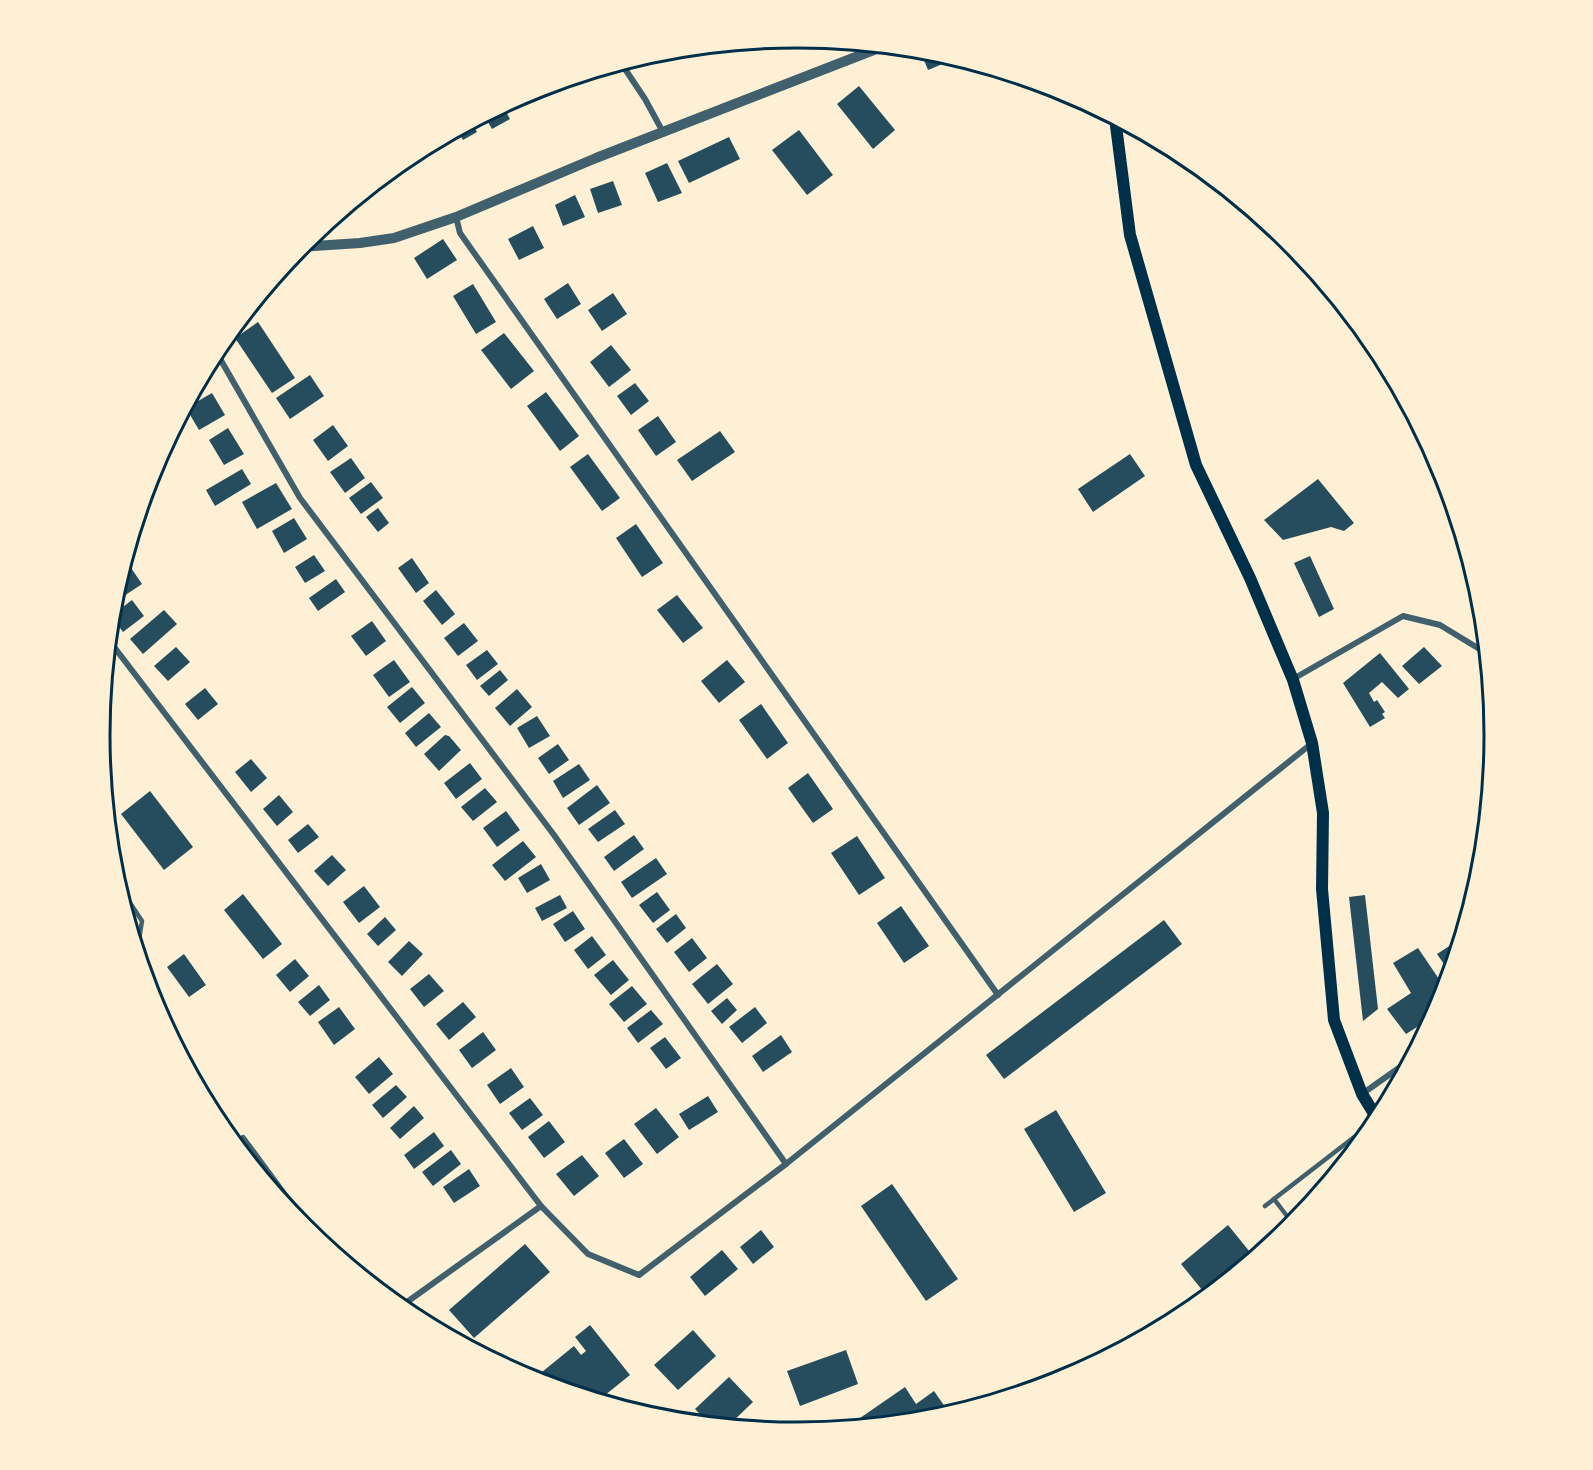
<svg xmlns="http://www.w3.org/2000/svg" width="1593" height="1470" font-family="'Golos Text',sans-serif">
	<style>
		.building { fill: #264d5e }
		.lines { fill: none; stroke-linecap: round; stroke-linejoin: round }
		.service { stroke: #3f606c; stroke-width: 4.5 }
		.minor { stroke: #3f606c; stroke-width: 6 }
		.tertiary { stroke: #3f606c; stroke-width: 10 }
		.secondary { stroke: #003049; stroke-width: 12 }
		.rim { fill: none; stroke: #003049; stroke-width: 3 }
	</style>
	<rect width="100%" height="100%" fill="#fdf0d5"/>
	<g class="building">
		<polygon points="920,50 933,51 957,58 928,70"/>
		<polygon points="569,79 555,90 551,84"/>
		<polygon points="859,86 895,130 873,149 837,104"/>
		<polygon points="502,105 510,119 492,129 484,115"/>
		<polygon points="471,122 477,132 463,140 457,130"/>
		<polygon points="799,130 833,175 807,195 772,150"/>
		<polygon points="729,137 740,159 689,183 678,161"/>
		<polygon points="440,138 443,144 420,156 417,151"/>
		<polygon points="667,163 682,193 658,202 645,173"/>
		<polygon points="613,181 622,205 598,213 590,189"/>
		<polygon points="575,195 585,217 563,226 555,205"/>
		<polygon points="533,226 544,248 519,260 508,239"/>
		<polygon points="443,239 457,260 427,279 414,258"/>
		<polygon points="568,283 581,304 557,319 544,299"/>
		<polygon points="473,284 496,322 476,334 453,296"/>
		<polygon points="613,293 627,314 602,331 588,310"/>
		<polygon points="258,322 295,378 272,393 235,338"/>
		<polygon points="504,333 534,371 511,389 481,350"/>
		<polygon points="611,345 631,370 609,387 590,362"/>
		<polygon points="310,375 324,396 290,419 276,398"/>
		<polygon points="201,377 205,385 193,392 199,381"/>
		<polygon points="635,383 649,401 631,415 617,396"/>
		<polygon points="546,392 579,436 560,451 527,406"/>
		<polygon points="212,393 225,415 199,430 186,408"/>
		<polygon points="658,416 676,442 656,456 638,430"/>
		<polygon points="333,425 348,446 328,461 313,440"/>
		<polygon points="228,428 244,454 224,465 209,440"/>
		<polygon points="720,431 735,452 692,481 677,460"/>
		<polygon points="588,454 620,498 602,511 570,467"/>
		<polygon points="1130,454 1145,476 1093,512 1078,489"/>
		<polygon points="351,458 365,478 345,493 330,472"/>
		<polygon points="242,469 251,484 215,506 206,490"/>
		<polygon points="1318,479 1354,523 1344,531 1331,527 1283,540 1264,520"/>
		<polygon points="371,482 383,498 361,514 349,498"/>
		<polygon points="276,483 292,509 257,529 242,502"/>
		<polygon points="378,508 389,523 378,532 366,517"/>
		<polygon points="294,518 307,539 284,553 272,531"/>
		<polygon points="636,524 663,563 642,577 616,538"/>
		<polygon points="314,555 325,571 305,583 295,567"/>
		<polygon points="1310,556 1334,609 1319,617 1294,563"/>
		<polygon points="412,558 429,583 416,593 398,568"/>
		<polygon points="129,565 142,584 112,604 121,571"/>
		<polygon points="336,579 345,592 318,611 309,598"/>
		<polygon points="436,590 455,614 442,625 423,601"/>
		<polygon points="677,595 703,628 683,643 657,610"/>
		<polygon points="132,600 144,616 123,632 111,616"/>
		<polygon points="164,610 177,624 143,654 130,639"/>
		<polygon points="372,621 386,641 366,656 351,636"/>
		<polygon points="464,623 478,641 458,656 444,638"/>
		<polygon points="176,647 190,662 168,681 154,666"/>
		<polygon points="1424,647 1442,666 1419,684 1402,666"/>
		<polygon points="487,650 498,664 477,680 466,665"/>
		<polygon points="1380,653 1409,689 1398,698 1382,682 1369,693 1374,702 1377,700 1385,712 1382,714 1385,718 1370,727 1343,683"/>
		<polygon points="394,660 410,682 389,697 373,675"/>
		<polygon points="727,660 745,682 719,703 701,681"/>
		<polygon points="500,670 508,680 489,696 480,686"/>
		<polygon points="412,687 425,703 400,723 387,707"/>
		<polygon points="205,688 218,704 198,720 185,704"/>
		<polygon points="517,689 532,707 510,726 495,708"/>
		<polygon points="761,704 788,743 767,759 739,720"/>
		<polygon points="429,713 441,727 416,747 405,733"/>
		<polygon points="537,716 550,736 529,748 517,728"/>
		<polygon points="445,735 449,736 461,750 439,771 424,754"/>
		<polygon points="558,744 569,760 549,774 538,758"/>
		<polygon points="251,759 267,778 251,792 235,772"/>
		<polygon points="470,763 482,779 456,799 444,783"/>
		<polygon points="579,764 590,780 563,798 553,781"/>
		<polygon points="808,773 833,809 813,823 788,788"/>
		<polygon points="597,785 610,803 579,825 567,808"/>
		<polygon points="485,788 497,802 473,821 461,807"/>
		<polygon points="150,791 193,847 164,870 121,814"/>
		<polygon points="279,795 293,812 277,826 263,809"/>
		<polygon points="615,810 625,824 598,842 588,829"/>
		<polygon points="506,811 520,830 497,847 483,828"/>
		<polygon points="308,824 319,837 298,853 288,840"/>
		<polygon points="634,835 644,849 614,871 604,857"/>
		<polygon points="857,836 885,878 859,895 831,853"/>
		<polygon points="523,841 536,857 505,881 492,865"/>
		<polygon points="332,855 346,870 328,886 314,871"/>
		<polygon points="656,858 667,874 632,898 621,882"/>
		<polygon points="541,864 550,880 527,893 518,878"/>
		<polygon points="1481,870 1481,871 1476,886 1470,878"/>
		<polygon points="364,886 380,907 359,923 343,902"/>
		<polygon points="657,892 670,910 653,923 639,905"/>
		<polygon points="243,894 282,944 263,959 224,910"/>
		<polygon points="560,895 567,908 542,921 535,908"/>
		<polygon points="1365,895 1378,1009 1363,1021 1349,897"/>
		<polygon points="901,906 929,946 904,963 877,923"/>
		<polygon points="573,911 585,929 565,942 553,924"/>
		<polygon points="676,914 686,928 667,943 656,929"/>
		<polygon points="385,917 396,930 378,946 367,934"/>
		<polygon points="1164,920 1182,944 1004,1079 986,1055"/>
		<polygon points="592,936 606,955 588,969 574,950"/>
		<polygon points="692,938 707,958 689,972 674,952"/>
		<polygon points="1460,939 1454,960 1450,973 1437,954"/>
		<polygon points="409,941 423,954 402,976 388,962"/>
		<polygon points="1418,948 1445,988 1441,1002 1433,1017 1406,1034 1387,1009 1411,993 1393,963"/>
		<polygon points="184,954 206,985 189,997 167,967"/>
		<polygon points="295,959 309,976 290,992 276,975"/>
		<polygon points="613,960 629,980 611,995 594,975"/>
		<polygon points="717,964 733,984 708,1004 692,984"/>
		<polygon points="429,974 444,991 424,1007 410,989"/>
		<polygon points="319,985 330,1000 310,1016 298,1002"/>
		<polygon points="632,986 647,1004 624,1022 609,1004"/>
		<polygon points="727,998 737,1010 722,1024 711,1011"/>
		<polygon points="463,1002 476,1017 449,1040 436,1024"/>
		<polygon points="339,1007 355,1029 334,1045 318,1022"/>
		<polygon points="755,1007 767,1023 742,1043 729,1027"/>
		<polygon points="651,1010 663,1024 638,1043 627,1028"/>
		<polygon points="483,1032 496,1050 472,1068 459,1050"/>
		<polygon points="781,1035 792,1052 763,1072 752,1056"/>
		<polygon points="665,1037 681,1058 666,1069 650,1048"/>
		<polygon points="379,1057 393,1074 369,1094 355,1077"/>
		<polygon points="511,1068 524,1087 500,1104 487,1085"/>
		<polygon points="396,1085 407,1097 383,1118 372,1105"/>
		<polygon points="708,1096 718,1112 689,1130 679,1114"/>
		<polygon points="530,1098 543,1115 522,1130 509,1113"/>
		<polygon points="414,1106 424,1118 400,1139 390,1128"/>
		<polygon points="656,1108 679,1137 657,1154 634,1124"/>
		<polygon points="1056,1110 1106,1193 1074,1212 1024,1129"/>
		<polygon points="549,1121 565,1142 544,1158 528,1137"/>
		<polygon points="434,1132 444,1146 414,1169 404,1155"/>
		<polygon points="624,1139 643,1164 624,1178 605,1153"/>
		<polygon points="451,1150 461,1164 433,1186 422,1172"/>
		<polygon points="582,1155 599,1176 574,1196 556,1174"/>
		<polygon points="469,1169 480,1186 454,1203 443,1187"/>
		<polygon points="1323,1181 1326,1184 1306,1208 1300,1202"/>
		<polygon points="892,1184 958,1279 926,1301 861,1206"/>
		<polygon points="1228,1225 1254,1257 1207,1296 1181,1264"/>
		<polygon points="761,1230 774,1247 753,1264 740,1247"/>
		<polygon points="525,1244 550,1272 474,1338 449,1310"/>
		<polygon points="722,1250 738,1269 705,1296 690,1277"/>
		<polygon points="590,1325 630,1375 599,1400 548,1385 551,1383 542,1372 574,1346 581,1355 586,1351 575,1337"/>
		<polygon points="693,1330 716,1356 678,1390 654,1365"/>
		<polygon points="846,1350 858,1384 800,1406 787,1371"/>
		<polygon points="729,1377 753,1402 728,1426 709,1424 695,1409"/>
		<polygon points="905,1387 916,1404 934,1391 950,1414 932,1419 847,1427"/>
	</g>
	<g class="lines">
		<g class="service">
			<polyline points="115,880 142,921 137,952"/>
			<polyline points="1274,1199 1293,1224"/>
			<polyline points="1265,1206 1375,1121"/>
		</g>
		<g class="minor">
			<polyline points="621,63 645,99 663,132"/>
			<polyline points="456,217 460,233 998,995"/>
			<polyline points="215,350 300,498 554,835 786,1164"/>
			<polyline points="108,639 541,1206 588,1254 639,1275 786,1164 1311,744"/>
			<polyline points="1293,679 1403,616 1440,625 1486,653"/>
			<polyline points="1362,1094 1410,1060"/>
			<polyline points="243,1138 319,1241"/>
			<polyline points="400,1307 541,1206"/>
		</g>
		<polyline class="tertiary" points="299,247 360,243 394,238 456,217 596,158 884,46"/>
		<polyline class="secondary" points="1115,118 1130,235 1196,465 1250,578 1293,680 1312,743 1323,813 1322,889 1334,1020 1362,1094 1378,1120"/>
	</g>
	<path d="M0 0H1593V1470H0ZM110 735a687 687 0 1 1 1374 0a687 687 0 1 1-1374 0Z" fill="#fdf0d5" fill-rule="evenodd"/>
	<path class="rim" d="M110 735a687 687 0 1 1 1374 0a687 687 0 1 1-1374 0Z"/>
</svg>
